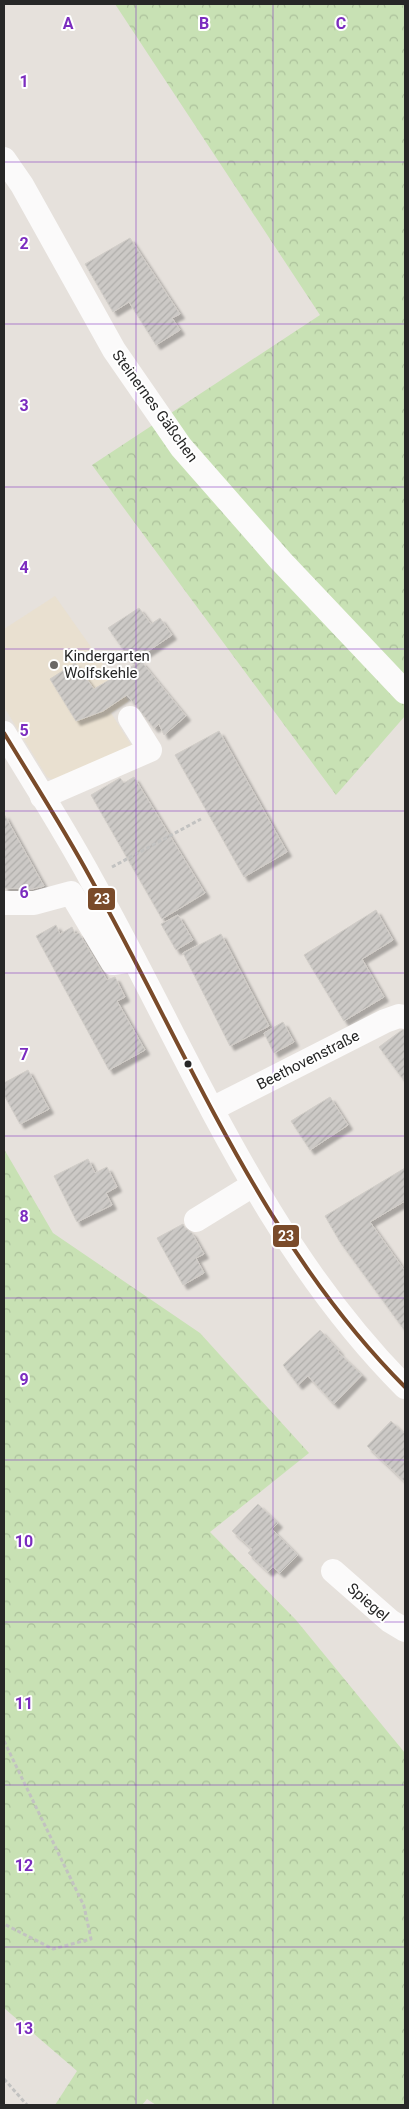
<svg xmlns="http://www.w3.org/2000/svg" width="409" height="2109" font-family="Roboto,sans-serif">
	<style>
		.education { fill: #e9e0d0 }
		.forest { fill: url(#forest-crowns) }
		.building { fill: url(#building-hatch); stroke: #d1cdc8; filter: url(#shadow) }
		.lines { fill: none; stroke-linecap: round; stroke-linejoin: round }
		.path { stroke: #c2c2c1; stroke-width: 3; stroke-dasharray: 4 2.5; stroke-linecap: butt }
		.minor { stroke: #fbfafa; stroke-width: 24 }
		.bus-1-casing { stroke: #fff; stroke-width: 8 }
		.bus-1 { stroke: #7a4b2a; stroke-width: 4 }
		.grid { fill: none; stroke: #7b2cbf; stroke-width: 1; stroke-opacity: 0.55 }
		.poi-dot { fill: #6a6866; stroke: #fff; stroke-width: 2 }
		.bus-dot { fill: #272727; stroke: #fff; stroke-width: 2 }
		.labels { text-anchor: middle; stroke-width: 4; stroke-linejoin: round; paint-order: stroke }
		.street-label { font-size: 15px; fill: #272727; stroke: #fff }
		.poi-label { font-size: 15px; fill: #272727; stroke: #fff; text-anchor: start }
		.grid-label { font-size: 16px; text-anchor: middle; font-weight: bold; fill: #7b2cbf; stroke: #fff; stroke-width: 4; stroke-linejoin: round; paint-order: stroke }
		.line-badge { stroke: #fff; stroke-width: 2 }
		.badge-label { font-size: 14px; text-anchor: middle; font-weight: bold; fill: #fff }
	</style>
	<defs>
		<pattern id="forest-crowns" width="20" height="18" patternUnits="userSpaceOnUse" patternTransform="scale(1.25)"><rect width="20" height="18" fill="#c8e1b4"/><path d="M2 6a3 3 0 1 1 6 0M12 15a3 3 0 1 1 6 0" fill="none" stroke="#acc19b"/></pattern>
		<pattern id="building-hatch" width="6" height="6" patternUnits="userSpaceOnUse" patternTransform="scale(1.25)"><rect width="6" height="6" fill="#ccc9c6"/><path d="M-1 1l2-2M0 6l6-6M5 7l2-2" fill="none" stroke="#afadaa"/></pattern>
		<filter id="shadow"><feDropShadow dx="4.5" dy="4.5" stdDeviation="1" flood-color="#0004"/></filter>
	</defs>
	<rect width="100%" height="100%" fill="#e6e1dc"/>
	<polygon class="education" points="55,596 129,701 111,713 135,751 57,782 47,777 4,707 4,629"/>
	<g class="forest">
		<polygon points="115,4 405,4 405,716 336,795 92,465 320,315"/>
		<polygon points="4,1149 53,1233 200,1333 309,1453 210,1532 296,1620 405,1753 405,2105 156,2105 147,2099 142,2105 55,2105 77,2071 4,2008"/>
	</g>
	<g class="building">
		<polygon points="130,238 180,314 172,318 180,330 156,345 129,302 113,312 85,264"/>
		<polygon points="139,608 151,624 160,618 172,635 132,662 108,628"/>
		<polygon points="141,661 186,716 164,735 159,724 154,728 127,695 103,711 76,721 50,679 75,663 94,689"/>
		<polygon points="219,731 287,852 244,877 175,755"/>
		<polygon points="134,777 205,893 162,919 91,795 120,778 124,783"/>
		<polygon points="4,814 44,886 32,889 4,888"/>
		<polygon points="376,910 393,940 362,959 384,997 344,1021 304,955"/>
		<polygon points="178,915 193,940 176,950 161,924"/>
		<polygon points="56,925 60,934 72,927 75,934 79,933 107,980 115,977 125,997 117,1001 145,1050 109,1070 36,936"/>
		<polygon points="221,934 269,1026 230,1046 183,953"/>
		<polygon points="283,1022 294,1042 274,1053 264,1033"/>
		<polygon points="402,1030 405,1030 405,1082 379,1047"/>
		<polygon points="28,1070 49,1109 20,1124 4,1095 4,1083"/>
		<polygon points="330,1097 348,1125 310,1150 291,1121"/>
		<polygon points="88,1159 95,1173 107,1167 117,1187 106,1193 112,1205 77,1222 54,1176"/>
		<polygon points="405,1168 405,1201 370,1222 405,1271 405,1331 340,1242 325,1216"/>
		<polygon points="183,1224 185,1228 192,1233 204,1254 196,1258 204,1273 183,1285 157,1238"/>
		<polygon points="320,1330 339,1351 338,1352 362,1375 334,1404 308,1376 298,1385 283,1365"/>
		<polygon points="391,1421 405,1434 405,1482 367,1446"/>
		<polygon points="258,1504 278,1523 272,1529 298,1555 280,1573 273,1567 268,1572 248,1553 252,1549 232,1531"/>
	</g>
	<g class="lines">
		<g class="path">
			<polyline points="112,867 201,819"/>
			<polyline points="4,1741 84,1906 91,1939 53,1949 4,1924"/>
			<polyline points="4,2079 27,2105"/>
		</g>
		<g class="minor">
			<polyline points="4,159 22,185 114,350 181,447 281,561 405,692"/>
			<path d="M4 733C33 781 64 829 91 879 188 1052 262 1244 405 1387"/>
			<polyline points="42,797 150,750 130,718"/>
			<polyline points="5,903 34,903 71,893 113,963 134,960"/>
			<polyline points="212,1109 385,1021 399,1016 405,1017"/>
			<polyline points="196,1220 253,1185"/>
			<polyline points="333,1571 390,1621 405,1630"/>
		</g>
		<defs>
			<path id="bus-1" d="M4 733C33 781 64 829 91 879 188 1052 262 1244 405 1387"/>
		</defs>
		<use href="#bus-1" class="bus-1-casing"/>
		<use href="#bus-1" class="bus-1"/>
	</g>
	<path class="grid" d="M136 4V2105M273 4V2105M4 162H405M4 324H405M4 487H405M4 649H405M4 811H405M4 973H405M4 1136H405M4 1298H405M4 1460H405M4 1622H405M4 1785H405M4 1947H405"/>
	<circle class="poi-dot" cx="54" cy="665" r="5"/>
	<circle class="bus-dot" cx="188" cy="1064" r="4.5"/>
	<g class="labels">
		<g class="street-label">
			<text transform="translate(155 406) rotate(54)" y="5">Steinernes Gäßchen</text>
			<text transform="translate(308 1060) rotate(-27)" y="5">Beethovenstraße</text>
			<text transform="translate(368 1602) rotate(41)" y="5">Spiegel</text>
		</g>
		<g class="poi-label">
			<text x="64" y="661">Kindergarten<tspan x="64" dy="17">Wolfskehle</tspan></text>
		</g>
	</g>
	<g class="grid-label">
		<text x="68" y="29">A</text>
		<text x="204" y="29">B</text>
		<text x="341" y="29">C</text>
		<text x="24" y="87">1</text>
		<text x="24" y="249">2</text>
		<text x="24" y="411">3</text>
		<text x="24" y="573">4</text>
		<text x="24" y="736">5</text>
		<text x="24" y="898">6</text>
		<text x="24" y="1060">7</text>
		<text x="24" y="1222">8</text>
		<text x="24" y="1385">9</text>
		<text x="24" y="1547">10</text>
		<text x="24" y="1709">11</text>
		<text x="24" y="1871">12</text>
		<text x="24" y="2034">13</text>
	</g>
	<g class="line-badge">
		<rect x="87" y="887" width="29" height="24" rx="5" fill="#7a4b2a"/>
		<rect x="272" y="1224" width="28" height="24" rx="5" fill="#7a4b2a"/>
	</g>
	<g class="badge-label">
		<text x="102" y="904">23</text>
		<text x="286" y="1241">23</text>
	</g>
	<rect width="409" height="2109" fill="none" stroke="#272727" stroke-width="10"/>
</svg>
